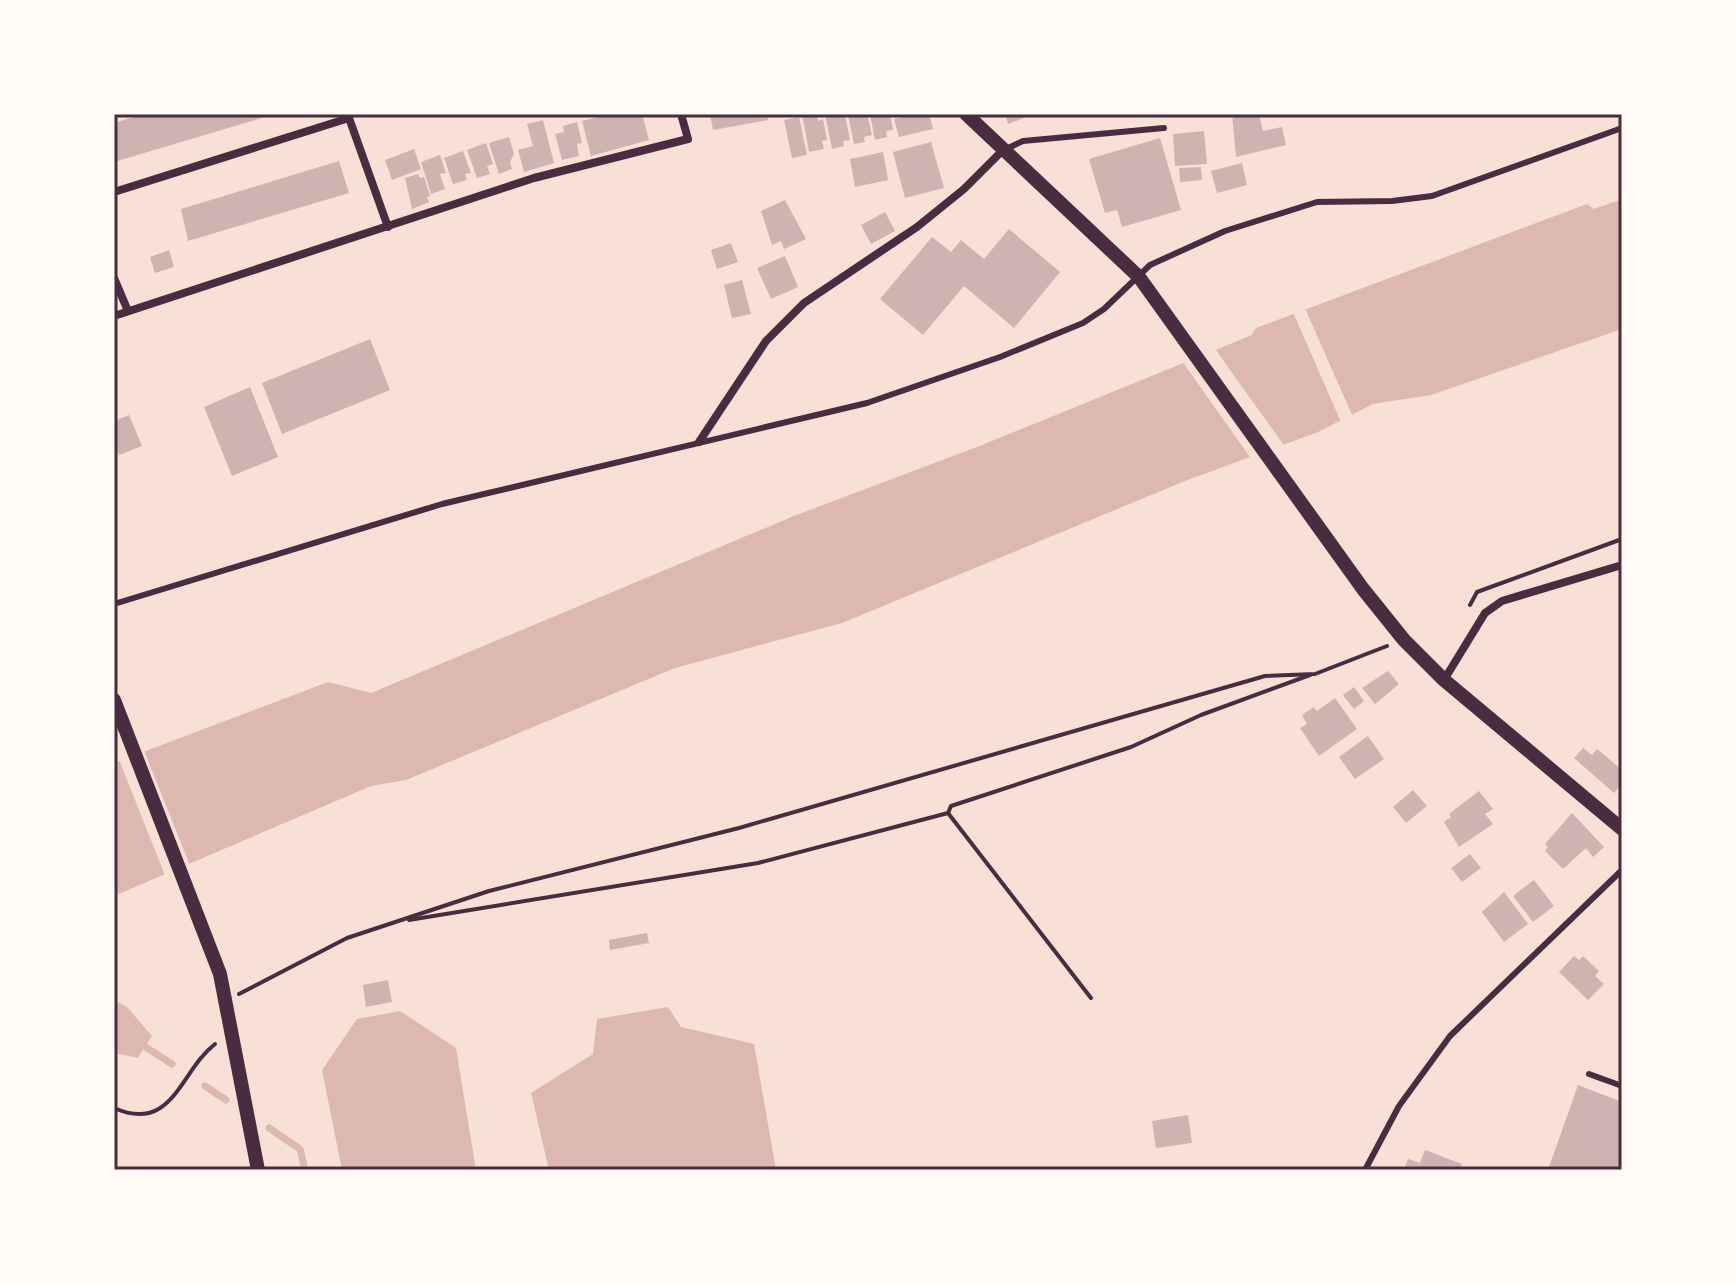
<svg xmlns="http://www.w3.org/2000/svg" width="1736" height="1284" font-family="'Roboto Condensed',sans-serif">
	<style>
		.water { fill: #dcb8b0 }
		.pier { fill: #f7e1d7 }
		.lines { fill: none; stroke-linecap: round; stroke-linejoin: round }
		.stream { stroke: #dcb8b0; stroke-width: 7 }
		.building { fill: #ccb4b1 }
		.path { stroke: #4a2c40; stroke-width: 4 }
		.service { stroke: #4a2c40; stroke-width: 6 }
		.minor { stroke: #4a2c40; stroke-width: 8 }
		.tertiary { stroke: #4a2c40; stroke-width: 14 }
		.neatline { fill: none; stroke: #4a2c40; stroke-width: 3 }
	</style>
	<rect width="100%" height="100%" fill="#f7e1d7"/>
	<g class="water">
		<polygon points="1622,199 1622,329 1431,395 1373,404 1318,432 1185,481 842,623 675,668 406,780 371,786 114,896 114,763 328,682 371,693 794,516 982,445 1252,335 1256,328 1587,204 1594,209"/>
		<polygon points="114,1000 127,1007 152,1036 146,1045 139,1044 143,1049 138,1058 114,1053"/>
		<polygon points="668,1007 681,1027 754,1044 776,1170 549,1170 531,1093 593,1054 597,1019"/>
		<polygon points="400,1011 456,1048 476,1170 342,1170 322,1070 357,1019"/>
	</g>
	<g class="pier">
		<polygon points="1304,306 1353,417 1341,422 1292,310"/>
		<polygon points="1214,347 1237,380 1286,448 1252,460 1182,361"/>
		<polygon points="143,748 191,868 166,878 118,757"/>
	</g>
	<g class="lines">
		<g class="stream">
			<polyline points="133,1039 172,1064"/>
			<polyline points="205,1086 226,1100"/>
			<polyline points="269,1128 300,1149 305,1170"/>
		</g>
	</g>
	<g class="building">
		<polygon points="143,114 272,114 272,115 114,162 114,123"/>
		<polygon points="610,114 642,114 649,140 591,156 582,121"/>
		<polygon points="710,114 767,114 768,120 713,130"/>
		<polygon points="802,114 817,114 818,121 823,119 827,140 822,141 824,149 809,152"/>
		<polygon points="825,114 845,115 850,140 843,141 844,146 832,149"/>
		<polygon points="848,114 867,114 872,135 864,137 865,142 854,144"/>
		<polygon points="870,114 890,114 893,130 886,131 887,137 875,140"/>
		<polygon points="915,114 929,114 933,129 899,137 894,119"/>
		<polygon points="1005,114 1034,114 1008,124"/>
		<polygon points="1232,114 1259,114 1263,131 1282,127 1286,145 1236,157"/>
		<polygon points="799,117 807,155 792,158 784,120"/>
		<polygon points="543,120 554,163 524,172 518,150 533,146 527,124"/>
		<polygon points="577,122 582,143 577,144 579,156 562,160 555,134 564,132 563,126"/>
		<polygon points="1204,131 1207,164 1175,166 1173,134"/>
		<polygon points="509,137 514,154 510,162 512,169 499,174 489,143"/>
		<polygon points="1160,138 1181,210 1122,227 1117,210 1105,213 1089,159"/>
		<polygon points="931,142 944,188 905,198 893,152"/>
		<polygon points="486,143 493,164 487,166 490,174 477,178 467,150"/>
		<polygon points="414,149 421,169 392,180 385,160"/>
		<polygon points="463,151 471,173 465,174 467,180 453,184 444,158"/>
		<polygon points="883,152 888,180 855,187 850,159"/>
		<polygon points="440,155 446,173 440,174 445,189 431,194 421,162"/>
		<polygon points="339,161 349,193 188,241 181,209"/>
		<polygon points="1242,163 1247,185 1217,193 1211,171"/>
		<polygon points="1201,167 1202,180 1180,182 1179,168"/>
		<polygon points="418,174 420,178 424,177 430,196 427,197 429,202 412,209 405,178"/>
		<polygon points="785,200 806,239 784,249 781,241 772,245 761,211"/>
		<polygon points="885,212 895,231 871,244 861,225"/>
		<polygon points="1009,229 1060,272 1014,328 964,286 923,335 880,299 932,237 951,252 961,240 984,259"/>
		<polygon points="731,243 738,262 717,269 711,250"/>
		<polygon points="169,250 174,267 155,273 150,257"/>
		<polygon points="785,256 798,287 771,299 757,268"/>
		<polygon points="742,280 751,314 732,318 724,285"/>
		<polygon points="370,339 390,390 282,434 262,383"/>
		<polygon points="250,387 278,457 232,476 204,407"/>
		<polygon points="129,415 142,446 119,455 114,442 114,421"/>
		<polygon points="1388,671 1399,684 1375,704 1362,688"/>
		<polygon points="1354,687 1364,701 1354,709 1343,695"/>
		<polygon points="1335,698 1357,729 1319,756 1300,728 1307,724 1302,715 1314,707 1317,711"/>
		<polygon points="1368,736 1384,759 1355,779 1339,757"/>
		<polygon points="1583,748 1592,755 1597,749 1622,770 1622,784 1614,793 1574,758"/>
		<polygon points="1413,790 1427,806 1406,823 1393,807"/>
		<polygon points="1479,791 1493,809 1485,814 1493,824 1459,847 1444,822 1451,817 1449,814"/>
		<polygon points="1572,813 1604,847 1593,857 1586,848 1563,869 1545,851 1548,847 1545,844"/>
		<polygon points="1470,854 1481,868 1462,882 1451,868"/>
		<polygon points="1534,880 1554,906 1533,922 1513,896"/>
		<polygon points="1504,892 1528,924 1504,942 1482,912"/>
		<polygon points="647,933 649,943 610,950 609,940"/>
		<polygon points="1574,956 1579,960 1583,956 1599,971 1595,976 1604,984 1588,1000 1559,972"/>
		<polygon points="388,980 392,1002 366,1007 363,985"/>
		<polygon points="1578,1085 1622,1102 1622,1170 1548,1170"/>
		<polygon points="1188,1115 1192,1143 1156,1148 1152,1121"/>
		<polygon points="1425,1150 1462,1164 1459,1170 1404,1170 1408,1159 1420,1163"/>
	</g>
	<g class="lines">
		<g class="path">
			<polyline points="1470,605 1477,592 1622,539"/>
			<polyline points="948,813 951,806 1131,747 1201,715 1310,675"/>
			<polyline points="409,920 758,863 948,813 1091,998"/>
			<polyline points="239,994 347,938 489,891 739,828 1265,676 1315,674 1387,646"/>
			<path d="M114 1108C173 1134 180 1071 215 1044"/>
		</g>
		<g class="service">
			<polyline points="1006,149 1023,141 1164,128"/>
			<polyline points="114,604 442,504 867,403 1000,357 1083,323 1104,309 1150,265 1225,231 1317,202 1392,201 1432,196 1622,128"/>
			<polyline points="1589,1074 1622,1086"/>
			<polyline points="1365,1170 1399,1106 1450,1036 1622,870"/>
		</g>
		<g class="minor">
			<polyline points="114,192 349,118 388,227"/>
			<polyline points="114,278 128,311"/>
			<polyline points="114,316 534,178 688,139 681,114"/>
			<polyline points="699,442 766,341 804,303 917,227 964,189 1002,151"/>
			<polyline points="1444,680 1485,613 1502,601 1622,565"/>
		</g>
		<g class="tertiary">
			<polyline points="966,114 1139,277 1363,589 1404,640 1444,680 1622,829"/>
			<polyline points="114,700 220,974 258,1170"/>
		</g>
	</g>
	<rect width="1736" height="1284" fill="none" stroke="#fffaf5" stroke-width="232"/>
	<rect x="116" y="116" width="1504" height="1052" class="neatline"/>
</svg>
